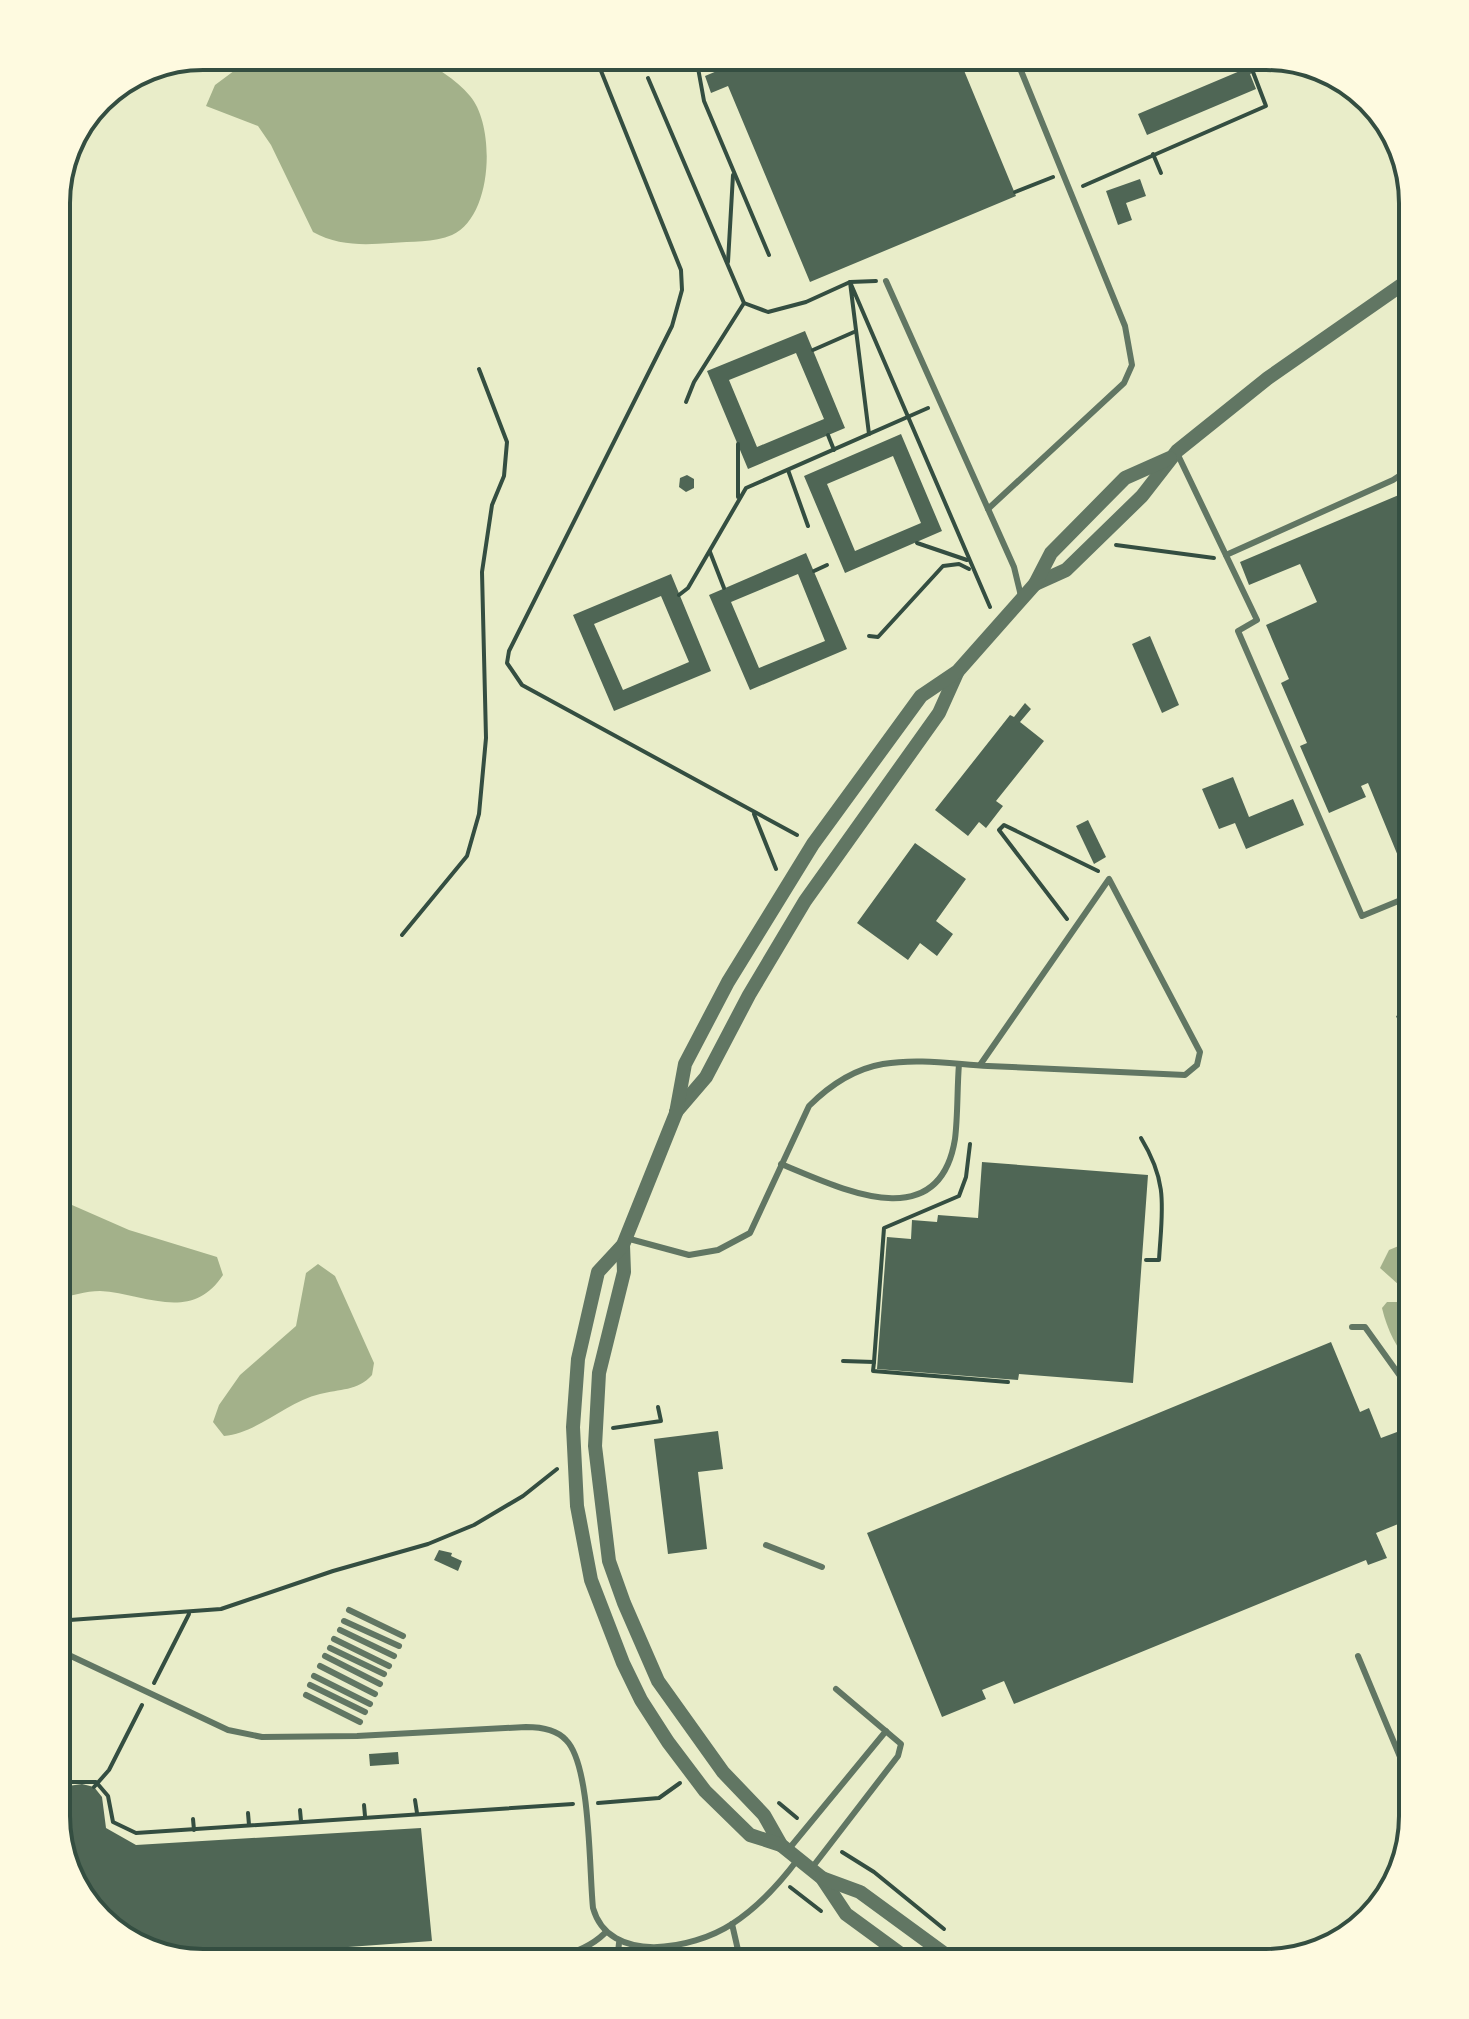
<svg xmlns="http://www.w3.org/2000/svg" width="1469" height="2019" font-family="Cabin,sans-serif">
	<style>
		.water { fill: #a3b18a }
		.building { fill: #4f6655; fill-rule: evenodd }
		.lines { fill: none; stroke-linecap: round; stroke-linejoin: round }
		.path { stroke: #344e41; stroke-width: 4 }
		.service { stroke: #617663; stroke-width: 6 }
		.tertiary { stroke: #617663; stroke-width: 14 }
		.rim { fill: none; stroke: #344e41; stroke-width: 4 }
	</style>
	<rect width="100%" height="100%" fill="#e9edc9"/>
	<g class="water">
		<path d="M254 56H415C434 66 456 79 470 96 496 126 493 217 452 235 434 243 411 241 391 243 364 245 338 246 313 232L271 145 258 126 206 106 215 85Z"/>
		<path d="M56 1198 129 1230 217 1257 223 1275C191 1324 144 1293 100 1291 86 1291 70 1296 56 1299Z"/>
		<polygon points="1413,1240 1413,1287 1399,1285 1380,1268 1389,1250"/>
		<path d="M318 1264 335 1276 374 1363 372 1375C358 1391 339 1389 320 1394 286 1402 258 1433 224 1436L213 1422 219 1405 240 1375 296 1326 306 1273Z"/>
		<path d="M1387 1302H1413V1366C1397 1351 1387 1329 1382 1308Z"/>
	</g>
	<g class="building">
		<polygon points="753,56 958,56 1016,196 810,282 728,86 711,93 705,76"/>
		<polygon points="1242,56 1266,56 1270,65 1250,74 1256,89 1147,135 1138,114 1247,68"/>
		<polygon points="1140,179 1146,196 1126,203 1132,220 1118,225 1106,191"/>
		<path d="M805 331 845 428 748 469 707 371ZM796 353 824 419 757 447 729 380Z"/>
		<path d="M901 434 942 531 845 573 804 476ZM893 456 921 523 855 551 827 484Z"/>
		<polygon points="687,475 694,479 694,488 686,492 679,487 680,478"/>
		<polygon points="1413,489 1413,849 1398,856 1368,783 1361,786 1366,797 1329,813 1300,746 1307,743 1281,683 1289,679 1266,625 1317,602 1300,564 1249,585 1240,562"/>
		<path d="M806 553 847 649 750 690 709 595ZM798 574 825 641 759 668 731 602Z"/>
		<path d="M671 574 711 671 614 711 573 615ZM661 596 689 662 623 690 594 624Z"/>
		<polygon points="1150,636 1179,705 1162,713 1132,644"/>
		<polygon points="1025,703 1031,709 1020,722 1044,741 996,801 1003,806 986,828 979,822 968,836 935,810 1010,715 1014,717"/>
		<polygon points="1233,777 1249,817 1293,799 1304,825 1246,849 1235,823 1219,829 1202,789"/>
		<polygon points="1088,820 1106,857 1094,864 1076,826"/>
		<polygon points="915,843 966,879 936,921 953,934 937,956 920,943 908,960 857,923"/>
		<polygon points="1401,1014 1406,1025 1413,1022 1413,1041 1407,1043 1396,1016"/>
		<polygon points="982,1162 1148,1175 1133,1383 1019,1374 1018,1380 877,1369 887,1237 911,1239 912,1220 937,1222 938,1215 978,1218"/>
		<polygon points="1331,1342 1360,1412 1369,1408 1381,1438 1413,1426 1413,1518 1376,1533 1387,1558 1368,1565 1366,1560 1014,1704 1004,1681 982,1690 986,1699 942,1717 867,1533"/>
		<polygon points="718,1431 723,1469 698,1472 707,1549 668,1554 654,1439"/>
		<polygon points="439,1550 452,1553 451,1556 462,1561 458,1571 434,1560"/>
		<polygon points="398,1752 399,1764 370,1766 369,1754"/>
		<polygon points="82,1784 94,1787 102,1797 106,1828 136,1845 421,1828 432,1941 182,1959 129,1943 76,1890 56,1816 56,1796 68,1786"/>
	</g>
	<g class="lines">
		<g class="path">
			<polyline points="595,56 681,270 682,290 672,326 509,651 507,663 522,685 797,835"/>
			<polyline points="725,56 698,68 704,101 769,255"/>
			<polyline points="648,78 744,303 768,312 806,302 850,282 876,281"/>
			<polyline points="1153,154 1161,173"/>
			<polyline points="1083,186 1266,106 1253,72"/>
			<polyline points="1015,192 1053,177"/>
			<polyline points="728,262 733,175"/>
			<polyline points="813,350 854,332"/>
			<polyline points="686,402 694,382 744,303"/>
			<polyline points="869,434 850,282 990,607"/>
			<polyline points="828,435 834,450"/>
			<polyline points="738,444 738,497"/>
			<polyline points="788,470 808,526"/>
			<polyline points="917,543 967,560"/>
			<polyline points="1116,545 1214,558"/>
			<polyline points="710,552 724,588"/>
			<polyline points="814,571 827,565"/>
			<polyline points="679,595 688,588 746,488 928,408"/>
			<polyline points="869,636 878,637 943,566 959,564 969,569"/>
			<polyline points="754,814 776,869"/>
			<polyline points="1067,919 999,830 1004,825 1098,871"/>
			<polyline points="402,935 467,856 479,814 486,738 482,572 492,505 504,476 507,442 479,369"/>
			<path d="M1141 1138C1169 1184 1162 1209 1159 1260H1146"/>
			<polyline points="843,1361 874,1362 873,1371 1008,1382"/>
			<polyline points="874,1362 884,1228 959,1196 966,1177 970,1144"/>
			<polyline points="613,1428 661,1421 658,1407"/>
			<polyline points="56,1621 221,1609 333,1571 428,1544 474,1525 523,1496 557,1469"/>
			<polyline points="154,1683 189,1614"/>
			<polyline points="56,1775 70,1782 96,1782 108,1796 113,1822 136,1833 573,1804"/>
			<polyline points="94,1787 109,1770 142,1705"/>
			<polyline points="415,1800 417,1813"/>
			<polyline points="598,1803 659,1798 680,1783"/>
			<polyline points="779,1803 797,1818"/>
			<polyline points="364,1805 365,1816"/>
			<polyline points="300,1810 301,1821"/>
			<polyline points="248,1813 249,1825"/>
			<polyline points="193,1819 194,1830"/>
			<polyline points="842,1852 874,1872 944,1929"/>
			<polyline points="790,1887 821,1911"/>
			<polyline points="972,1952 986,1963"/>
		</g>
		<g class="service">
			<polyline points="886,281 1014,567 1021,596"/>
			<polyline points="1177,453 1257,620 1238,631 1362,916 1413,895"/>
			<polyline points="988,509 1124,383 1132,365 1125,326 1015,56"/>
			<polyline points="1226,555 1393,480 1413,467"/>
			<path d="M781 1164C838 1187 939 1239 955 1139 958 1115 957 1088 959 1064"/>
			<path d="M626 1238 689 1255 718 1250 750 1233 809 1106C830 1085 854 1069 883 1064 918 1058 953 1064 988 1066 1054 1069 1120 1072 1185 1075L1197 1065 1200 1052 1109 879 980 1065"/>
			<polyline points="1352,1327 1365,1327 1413,1394"/>
			<polyline points="766,1545 822,1567"/>
			<polyline points="349,1610 403,1636"/>
			<polyline points="344,1621 399,1646"/>
			<polyline points="340,1630 394,1656"/>
			<polyline points="334,1639 389,1666"/>
			<polyline points="330,1648 384,1674"/>
			<path d="M56 1649 228 1730 262 1737 357 1736 526 1727C540 1727 556 1729 566 1740 591 1765 589 1870 593 1908 609 1965 692 1950 732 1924 757 1908 780 1883 798 1859"/>
			<polyline points="325,1656 380,1684"/>
			<polyline points="1358,1656 1413,1788"/>
			<polyline points="320,1666 375,1694"/>
			<polyline points="314,1676 370,1704"/>
			<polyline points="310,1685 365,1712"/>
			<polyline points="306,1695 360,1722"/>
			<polyline points="788,1850 886,1731"/>
			<polyline points="811,1869 898,1756 901,1744 836,1689"/>
			<polyline points="732,1924 741,1963"/>
			<path d="M488 1963C529 1961 575 1962 605 1933"/>
			<polyline points="617,1963 619,1943"/>
		</g>
		<g class="tertiary">
			<polyline points="1035,584 1066,570 1142,496 1177,451 1268,378 1413,277"/>
			<polyline points="676,1112 706,1077 749,995 805,901 939,713 957,673"/>
			<polyline points="623,1245 624,1272 599,1373 595,1446 609,1561 624,1603 658,1681 723,1772 764,1815 781,1845 822,1878 846,1914 913,1963"/>
			<polyline points="781,1845 750,1835 705,1791 668,1742 641,1700 623,1663 591,1580 577,1506 573,1427 578,1359 598,1272 623,1245 676,1113 685,1064 728,982 813,844 921,696 958,671 1035,584 1051,553 1125,478 1170,458"/>
			<polyline points="822,1878 860,1892 957,1963"/>
		</g>
	</g>
	<path d="M0 0H1469V2019H0ZM203 70H1266A133 133 0 0 1 1399 203V1816A133 133 0 0 1 1266 1949H203A133 133 0 0 1 70 1816V203A133 133 0 0 1 203 70Z" fill="#fefae0" fill-rule="evenodd"/>
	<path class="rim" d="M203 70H1266A133 133 0 0 1 1399 203V1816A133 133 0 0 1 1266 1949H203A133 133 0 0 1 70 1816V203A133 133 0 0 1 203 70Z"/>
</svg>
